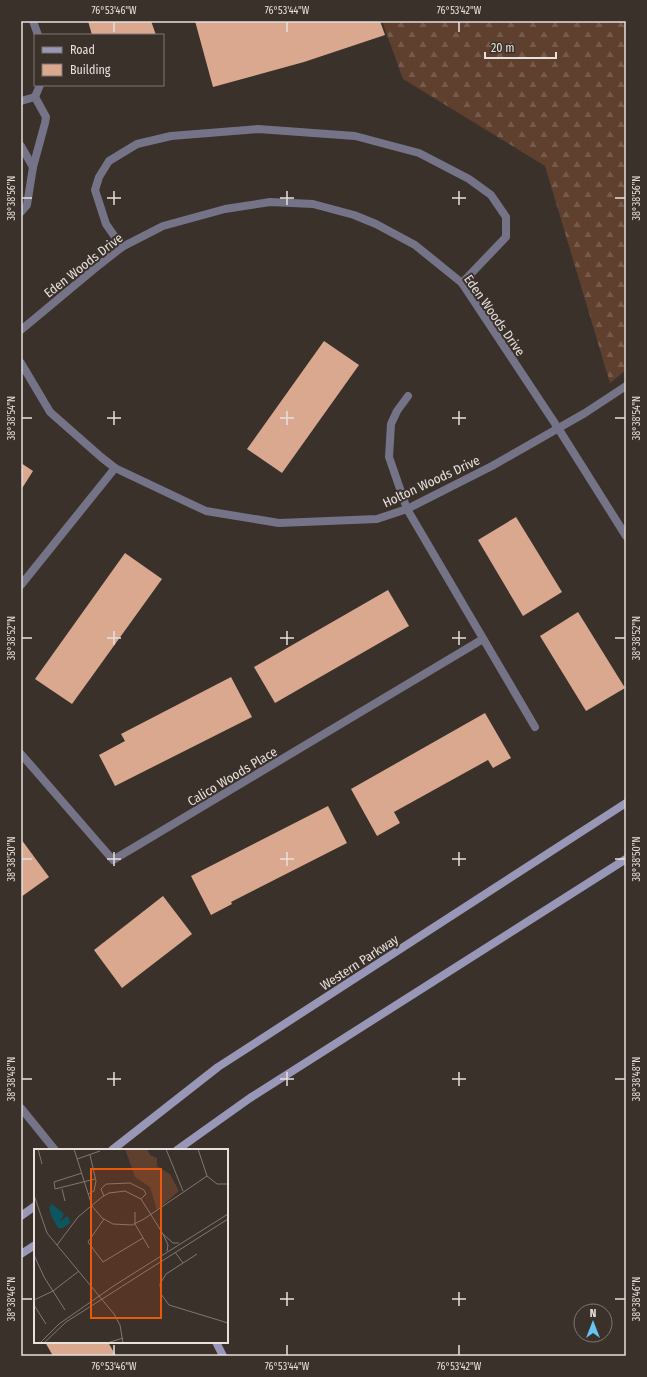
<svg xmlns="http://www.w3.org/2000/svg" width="647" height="1377" font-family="'Fira Sans Condensed',sans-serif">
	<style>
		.forest { fill: url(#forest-firs) }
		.building { fill: #d9a88e }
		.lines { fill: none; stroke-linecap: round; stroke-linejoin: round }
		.street { stroke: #747387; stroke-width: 8 }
		.secondary { stroke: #9897b7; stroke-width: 8 }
		.ticks { fill: none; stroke: #e7e0dd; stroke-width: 1.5 }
		.labels { text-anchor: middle; stroke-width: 4; stroke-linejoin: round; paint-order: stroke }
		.street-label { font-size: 13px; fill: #e7e0dd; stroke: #3b312b }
		.inset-road { fill: none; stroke: #807772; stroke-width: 1 }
		.view { fill: #e8590c; fill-opacity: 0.15; stroke: #e8590c; stroke-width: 2 }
		.inset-edge { fill: none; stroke: #e7e0dd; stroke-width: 2 }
		.neatline { fill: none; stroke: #e7e0dd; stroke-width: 1.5 }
		.ticks-label { font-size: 10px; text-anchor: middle; fill: #e7e0dd }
	</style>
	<defs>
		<pattern id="forest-firs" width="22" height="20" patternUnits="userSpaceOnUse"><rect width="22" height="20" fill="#5f3f2d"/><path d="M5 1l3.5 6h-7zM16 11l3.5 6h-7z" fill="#765a4b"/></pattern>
	</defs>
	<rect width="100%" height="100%" fill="#3b312b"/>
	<polygon class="forest" points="382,21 626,21 626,370 610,383 545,166 403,79"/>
	<g class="building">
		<polygon points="88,21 151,21 156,35 92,35"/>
		<polygon points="195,21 380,21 385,35 304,62 213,87"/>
		<polygon points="324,341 359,365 282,473 247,449"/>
		<polygon points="21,463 33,471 21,490"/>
		<polygon points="516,517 562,592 523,616 478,540"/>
		<polygon points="125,553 162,579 72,704 35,679"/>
		<polygon points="388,590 409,626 275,703 254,667"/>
		<polygon points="578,612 625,688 586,711 540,636"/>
		<polygon points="231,677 252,717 115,786 99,755 125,741 121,734"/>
		<polygon points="485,713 511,758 493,768 488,760 394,812 400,823 377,836 351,789"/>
		<polygon points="328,806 347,843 231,902 232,904 211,915 191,876"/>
		<polygon points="21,839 49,877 21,897"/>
		<polygon points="163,896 192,934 122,988 94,950"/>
		<polygon points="45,1342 108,1342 116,1356 53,1356"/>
	</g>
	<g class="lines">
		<g class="street">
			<polyline points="33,21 38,35"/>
			<polyline points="21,101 35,97"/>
			<polyline points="21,146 33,167"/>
			<polyline points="21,212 27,205 33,167 45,123 46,117 35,97 40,85"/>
			<polyline points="122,247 106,224 95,190 99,177 109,161 137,144 171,136 258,129 355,136 419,153 469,179 491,195 506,217 506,237 462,283"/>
			<polyline points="21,330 99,265 122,247 163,226 225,209 270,202 313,204 354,215 376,224 415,245 462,283 558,428 626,536"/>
			<polyline points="21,363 50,412 101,457 115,468 206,511 279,523 377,519 407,509 492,466 585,413 626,386"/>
			<polyline points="408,396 397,411 391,424 389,457 407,509 535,727"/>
			<polyline points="21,585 115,468"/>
			<polyline points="21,754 113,860 483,639"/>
			<polyline points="21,1108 55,1150"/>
		</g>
		<g class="secondary">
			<polyline points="112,1150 218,1067 626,803"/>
			<polyline points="177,1150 250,1098 626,859"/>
			<polyline points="21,1216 35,1206"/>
			<polyline points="21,1254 35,1245"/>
			<polyline points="216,1342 223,1356"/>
		</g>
	</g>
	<path class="ticks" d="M114 22V32M287 22V32M459 22V32M114 191V205M287 191V205M459 191V205M22 198H32M107 198H121M280 198H294M452 198H466M615 198H625M114 411V425M287 411V425M459 411V425M22 418H32M107 418H121M280 418H294M452 418H466M615 418H625M114 631V645M287 631V645M459 631V645M22 638H32M107 638H121M280 638H294M452 638H466M615 638H625M114 852V866M287 852V866M459 852V866M22 859H32M107 859H121M280 859H294M452 859H466M615 859H625M114 1072V1086M287 1072V1086M459 1072V1086M22 1079H32M107 1079H121M280 1079H294M452 1079H466M615 1079H625M287 1292V1306M459 1292V1306M22 1299H32M280 1299H294M452 1299H466M615 1299H625M114 1345V1355M287 1345V1355M459 1345V1355"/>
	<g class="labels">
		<g class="street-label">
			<text transform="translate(83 265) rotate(-38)" y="5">Eden Woods Drive</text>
			<text transform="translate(495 315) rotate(55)" y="5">Eden Woods Drive</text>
			<text transform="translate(431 481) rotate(-25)" y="5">Holton Woods Drive</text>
			<text transform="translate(232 776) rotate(-31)" y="5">Calico Woods Place</text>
			<text transform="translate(359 962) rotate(-33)" y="5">Western Parkway</text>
		</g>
	</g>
	<g transform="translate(34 1149)">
		<rect width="194" height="194" fill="#3b312b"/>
		<path d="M91 0H113L116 6 123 9V17L136 25 145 42 123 61 116 38 101 28Z" fill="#5f3f2d"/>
		<path d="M18 55 30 65 26 73 33 67 35 69 36 74 29 79H24L18 68 15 59Z" fill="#0c575f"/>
		<path class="inset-road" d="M4 0 8 15M40 0 58 57 68 69 79 75 98 76 110 70 173 27M132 0 149 42M164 0 173 27 183 35H194M43 10 66 2M48 24 20 33 21 40 61 30M28 40 31 52M54 45 60 42 62 32 56 6M0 46 13 84 80 165 86 176 89 194M70 47 67 40 72 35 96 34 110 41 112 45 107 50M101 63V75L115 99M70 70 54 93 69 113 109 89M129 85 139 94H145M23 96 44 68 68 48 75 44 91 42 107 50 129 85 134 96 133 102M141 103 149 114M163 105 132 125 126 135 127 145 135 156 194 174M0 106 10 128 31 161M0 151 19 142 45 122M0 156 12 175M6 194 25 175 81 136 194 65M10 194 32 173 194 70M73 194 89 189"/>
		<path class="view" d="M57 20H127V169H57Z"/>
		<rect width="194" height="194" class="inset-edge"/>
	</g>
	<rect width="647" height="1377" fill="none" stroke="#3b312b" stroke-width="44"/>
	<rect x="34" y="34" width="130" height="52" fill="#3b312b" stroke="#807772"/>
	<rect x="42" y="47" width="20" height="6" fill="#9897b7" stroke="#807772"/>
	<text x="70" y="54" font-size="12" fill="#e7e0dd">Road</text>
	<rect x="42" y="64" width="20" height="12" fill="#d9a88e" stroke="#807772"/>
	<text x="70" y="74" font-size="12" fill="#e7e0dd">Building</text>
	<g transform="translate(593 1323)"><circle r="19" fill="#3b312b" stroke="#807772"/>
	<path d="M0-3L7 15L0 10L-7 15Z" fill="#67c4f0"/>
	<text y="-6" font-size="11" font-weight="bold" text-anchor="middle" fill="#e7e0dd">N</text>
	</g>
	<path d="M485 52v6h71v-6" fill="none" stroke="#e7e0dd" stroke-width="2"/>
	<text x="491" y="52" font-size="12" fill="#e7e0dd" stroke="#3b312b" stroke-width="3" paint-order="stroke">20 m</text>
	<rect x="22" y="22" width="603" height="1333" class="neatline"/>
	<g class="ticks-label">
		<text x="114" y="14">76°53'46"W</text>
		<text x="287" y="14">76°53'44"W</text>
		<text x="459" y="14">76°53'42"W</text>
		<text transform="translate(11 198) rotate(-90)" y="4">38°38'56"N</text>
		<text transform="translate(636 198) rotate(-90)" y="4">38°38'56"N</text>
		<text transform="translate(11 418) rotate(-90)" y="4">38°38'54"N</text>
		<text transform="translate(636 418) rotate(-90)" y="4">38°38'54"N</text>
		<text transform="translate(11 638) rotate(-90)" y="4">38°38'52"N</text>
		<text transform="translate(636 638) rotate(-90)" y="4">38°38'52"N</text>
		<text transform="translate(11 859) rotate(-90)" y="4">38°38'50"N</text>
		<text transform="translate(636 859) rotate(-90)" y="4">38°38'50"N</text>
		<text transform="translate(11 1079) rotate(-90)" y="4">38°38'48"N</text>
		<text transform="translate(636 1079) rotate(-90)" y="4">38°38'48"N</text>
		<text transform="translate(11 1299) rotate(-90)" y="4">38°38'46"N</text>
		<text transform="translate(636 1299) rotate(-90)" y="4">38°38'46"N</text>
		<text x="114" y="1370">76°53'46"W</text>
		<text x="287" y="1370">76°53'44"W</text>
		<text x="459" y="1370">76°53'42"W</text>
	</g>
</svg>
